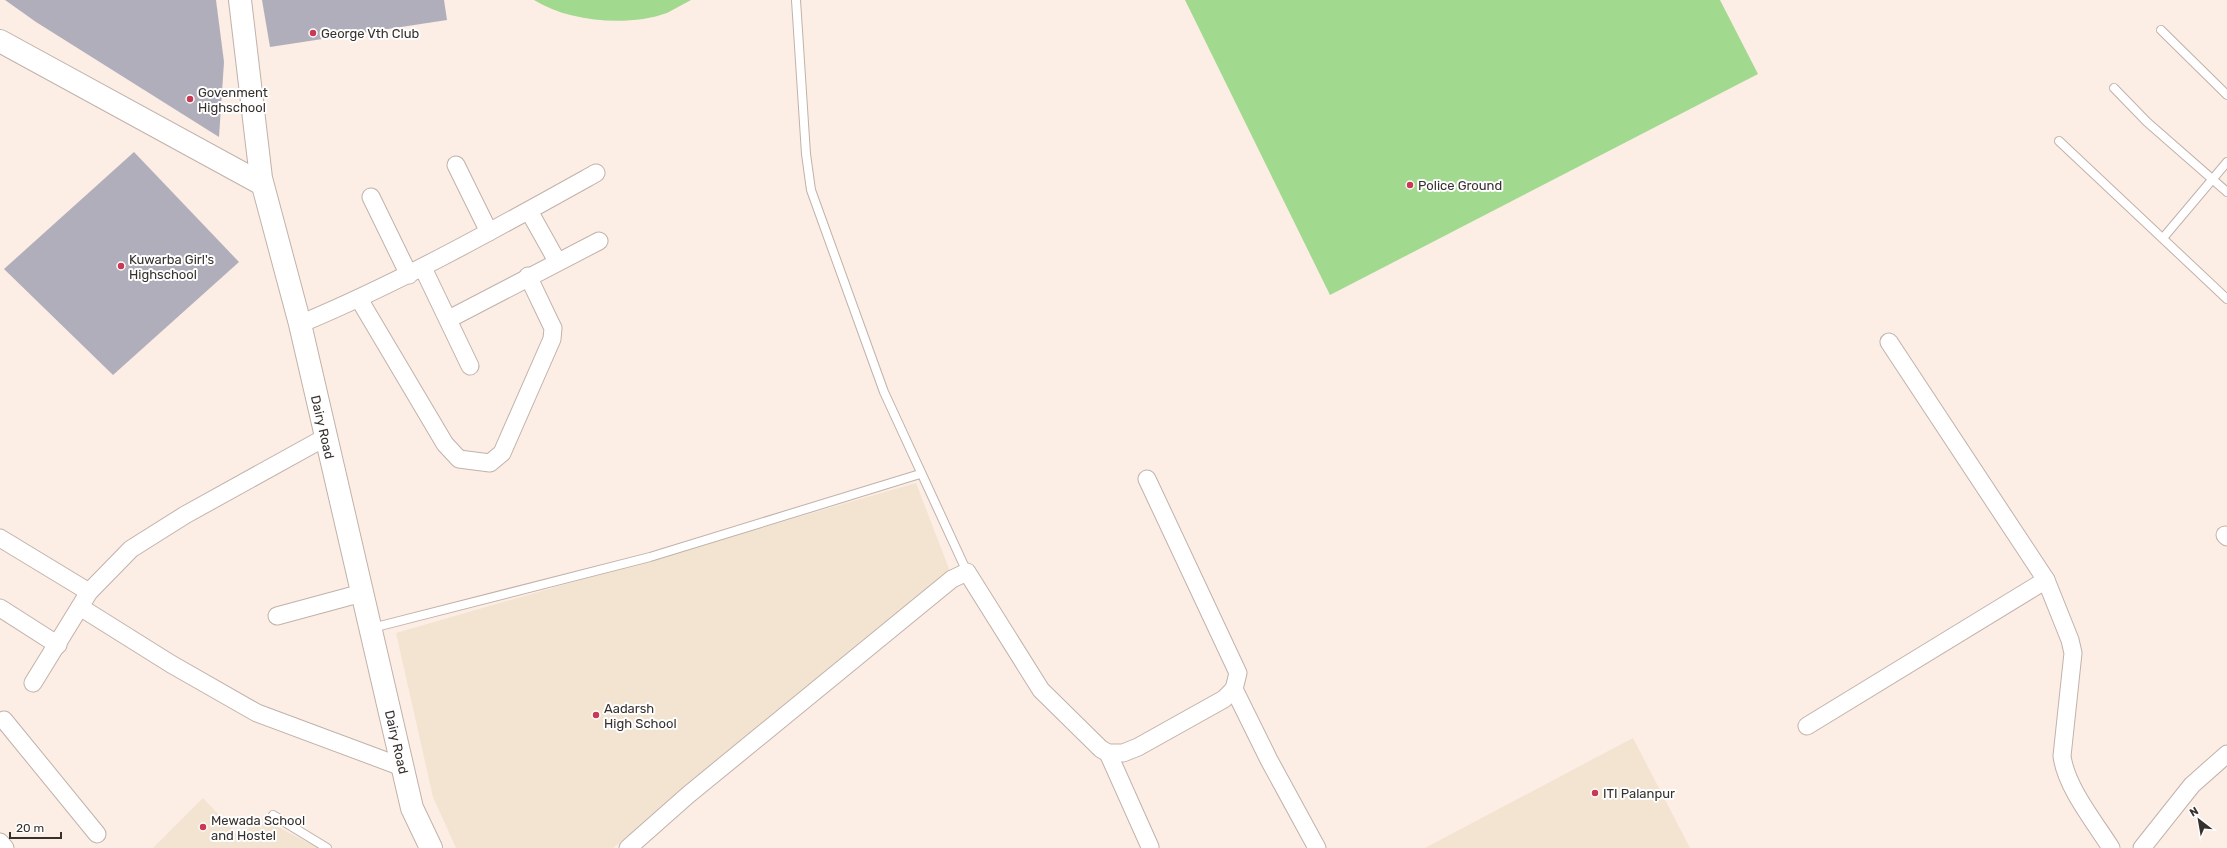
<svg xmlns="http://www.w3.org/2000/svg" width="2227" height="848" font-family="Rubik,sans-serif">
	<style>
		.education { fill: #f3e4d1 }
		.grass { fill: #a1d98f }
		.building { fill: #b1aebc }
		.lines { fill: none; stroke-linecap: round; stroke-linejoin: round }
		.lane-casing { stroke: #c0b2aa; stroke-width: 10 }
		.street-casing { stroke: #c0b2aa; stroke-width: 19 }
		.secondary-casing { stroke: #c0b2aa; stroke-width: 24 }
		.lane { stroke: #fff; stroke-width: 8 }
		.street { stroke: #fff; stroke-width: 17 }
		.secondary { stroke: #fff; stroke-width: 22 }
		.poi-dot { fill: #c93953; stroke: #fefefe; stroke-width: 1.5 }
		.labels { text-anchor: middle; stroke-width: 4; stroke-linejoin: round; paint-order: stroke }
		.poi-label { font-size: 13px; fill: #37312e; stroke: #fefefe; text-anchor: start }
		.street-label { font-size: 13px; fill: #37312e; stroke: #fefefe }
	</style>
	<rect width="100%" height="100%" fill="#fcede5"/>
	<g class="education">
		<polygon points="916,483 951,574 613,848 456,848 433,797 396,633"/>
		<polygon points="1633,738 1690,848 1425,848"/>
		<polygon points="203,798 240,837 259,817 318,848 153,848"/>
	</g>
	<g class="grass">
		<path d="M534 0H691C683 4 675 9 667 13 628 27 569 22 534 0Z"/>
		<polygon points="1185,0 1720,0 1758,74 1330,295"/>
	</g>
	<g class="building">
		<polygon points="5,0 216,0 224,62 219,137 36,22"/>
		<polygon points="262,0 444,0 447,20 270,47"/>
		<polygon points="134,152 239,262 113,375 4,269"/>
	</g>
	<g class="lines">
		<defs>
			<g id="lane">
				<polyline points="796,0 806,154 811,190 884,392 967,572"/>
				<polyline points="2161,30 2227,95"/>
				<polyline points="2114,88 2147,122 2227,192"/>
				<polyline points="2059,141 2227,299"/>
				<polyline points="2163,238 2227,162"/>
				<polyline points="372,628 650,557 920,474"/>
				<polyline points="273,815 327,848"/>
			</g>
			<g id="street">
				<polyline points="456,165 489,232"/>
				<polyline points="371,197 409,275"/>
				<polyline points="529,211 557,261"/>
				<polyline points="423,268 470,366"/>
				<polyline points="359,299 445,444 459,459 490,463 502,453 552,339 553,328 550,322 528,276"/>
				<polyline points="449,319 599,241"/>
				<path d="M300 324C403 281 499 227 596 173"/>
				<path d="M1889 342 2046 580 2070 640 2073 653 2062 756C2066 787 2094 821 2111 848"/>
				<polyline points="2225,535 2227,537"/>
				<polyline points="0,538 89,592"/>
				<polyline points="80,607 171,664 257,713 402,767"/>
				<polyline points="0,608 58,645"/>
				<polyline points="277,616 362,593"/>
				<polyline points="33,683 89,592 131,549 185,515 326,437"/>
				<polyline points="1234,689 1269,760 1317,848"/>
				<polyline points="4,720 97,834"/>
				<polyline points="1807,726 2046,580"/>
				<polyline points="1108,753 1150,847"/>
				<polyline points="0,842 5,848"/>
				<polyline points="628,848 688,795 952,579 967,572 1041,690 1101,749 1108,753 1123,753 1138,747 1224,699 1234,689 1238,673 1147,479"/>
				<polyline points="2142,848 2192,785 2227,754"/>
			</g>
			<g id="secondary">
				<polyline points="240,0 261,178 300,324 412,808 431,848"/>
				<polyline points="0,41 262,184"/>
			</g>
		</defs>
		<use href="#lane" class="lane-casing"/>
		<use href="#street" class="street-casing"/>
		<use href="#secondary" class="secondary-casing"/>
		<use href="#lane" class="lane"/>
		<use href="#street" class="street"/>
		<use href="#secondary" class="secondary"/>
	</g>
	<g class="poi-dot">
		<circle cx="313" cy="33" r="4"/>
		<circle cx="190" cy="99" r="4"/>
		<circle cx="1410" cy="185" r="4"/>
		<circle cx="121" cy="266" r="4"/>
		<circle cx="596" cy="715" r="4"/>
		<circle cx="1595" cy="793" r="4"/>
		<circle cx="203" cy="827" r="4"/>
	</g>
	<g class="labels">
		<g class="poi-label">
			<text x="321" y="38">George Vth Club</text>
			<text x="198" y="97">Govenment<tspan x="198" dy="15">Highschool</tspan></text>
			<text x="1418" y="190">Police Ground</text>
			<text x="129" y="264">Kuwarba Girl's<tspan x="129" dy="15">Highschool</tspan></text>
			<text x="604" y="713">Aadarsh<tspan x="604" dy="15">High School</tspan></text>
			<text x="1603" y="798">ITI Palanpur</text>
			<text x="211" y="825">Mewada School<tspan x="211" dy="15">and Hostel</tspan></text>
		</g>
		<g class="street-label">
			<text transform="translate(323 427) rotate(77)" y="5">Dairy Road</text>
			<text transform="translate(397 742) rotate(77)" y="5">Dairy Road</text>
		</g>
	</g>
	<g transform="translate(2199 820) rotate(329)" stroke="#fefefe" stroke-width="3" paint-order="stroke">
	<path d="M0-3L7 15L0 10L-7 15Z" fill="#37312e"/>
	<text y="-6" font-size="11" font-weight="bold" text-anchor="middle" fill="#37312e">N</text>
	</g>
	<path d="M10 832v6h51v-6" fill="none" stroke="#37312e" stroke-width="2"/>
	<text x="16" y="832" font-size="12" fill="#37312e" stroke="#fefefe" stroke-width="3" paint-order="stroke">20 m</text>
</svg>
